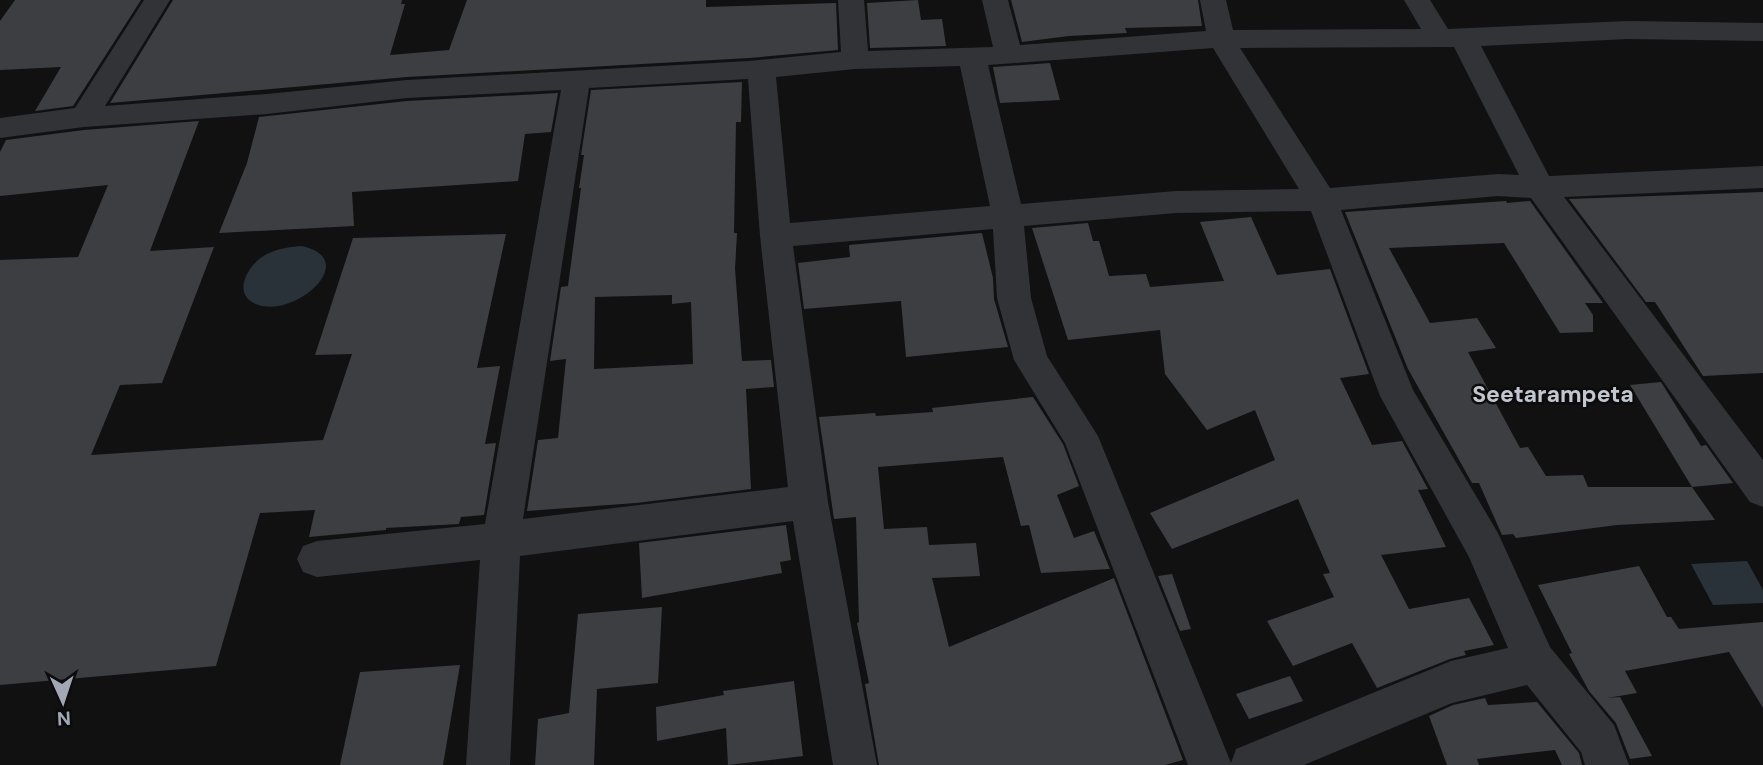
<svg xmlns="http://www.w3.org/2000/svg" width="1763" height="765" font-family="'DM Sans',sans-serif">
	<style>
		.water { fill: #293238 }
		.building { fill: #3d3e42; fill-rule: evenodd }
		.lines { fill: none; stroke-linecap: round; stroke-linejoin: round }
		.street { fill: #313337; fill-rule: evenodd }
		.labels { text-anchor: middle; stroke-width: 5; stroke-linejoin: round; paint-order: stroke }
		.neighbourhood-label { font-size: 23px; font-weight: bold; fill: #c2c6cf; stroke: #0c0c0d }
	</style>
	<rect width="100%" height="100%" fill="#111112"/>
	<g class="water">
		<path d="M301 246C360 258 301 314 262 306 230 299 245 267 265 255 276 249 288 247 301 246Z"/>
		<polygon points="1747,561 1763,590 1763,603 1713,605 1691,564"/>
	</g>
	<g class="building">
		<polygon points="15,0 141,0 73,106 35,111 61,67 0,70 0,21"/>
		<polygon points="173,0 402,0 401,4 405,4 390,55 449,50 467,0 706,0 706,7 836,3 838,50 749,58 407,77 110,103"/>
		<polygon points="918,0 921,20 942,19 946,46 870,48 867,3"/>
		<polygon points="1011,0 1198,0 1202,26 1125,28 1127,33 1069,36 1022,42"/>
		<polygon points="1050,63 1060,100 1000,103 993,67"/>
		<path d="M742 82 741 122H736L734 233H737L735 269 742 361 771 360 774 387 746 389 751 489 636 503 527 511 538 440 558 438 566 359 550 361 561 287 568 286 581 188H579L584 155H581L591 90ZM672 295V304L691 302 693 364 594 369 595 297Z"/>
		<polygon points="558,93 551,132 525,134 518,181 352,192 354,226 219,233 247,163 259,117 407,101"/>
		<polygon points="199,121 150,251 214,247 162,383 120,385 91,455 323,440 352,354 315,355 353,238 506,234 477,368 500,366 485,444 496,443 484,515 461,517 459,524 386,528 386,530 309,537 315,510 260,513 216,666 0,685 0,260 78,257 108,185 0,196 0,152 6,140 84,130"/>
		<polygon points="1763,192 1763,373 1703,376 1655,302 1646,302 1569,199"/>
		<polygon points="1506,201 1507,203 1530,201 1603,303 1585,303 1593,315 1593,332 1560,333 1504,243 1389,248 1430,323 1477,318 1496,348 1468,352 1520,448 1528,447 1546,476 1583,475 1588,487 1692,487 1715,520 1617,525 1516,538 1513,534 1502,535 1479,483 1472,483 1408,369 1345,212"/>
		<polygon points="1251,217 1277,275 1330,269 1369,374 1340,378 1372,445 1402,441 1428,489 1418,490 1446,547 1381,555 1409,609 1469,598 1494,645 1464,651 1466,655 1450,659 1377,688 1352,643 1293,666 1267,621 1334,597 1323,574 1330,573 1298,499 1172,549 1150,513 1275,460 1255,410 1207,430 1165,374 1160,330 1068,340 1032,228 1088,223 1093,241 1099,241 1109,276 1146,274 1150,287 1224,281 1200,222"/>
		<polygon points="982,233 993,278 994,299 1008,347 906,357 901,301 804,309 798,263 850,257 849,245"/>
		<polygon points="1661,382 1701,446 1706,445 1733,483 1692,487 1630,385"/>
		<polygon points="1033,397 1063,444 1079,486 1057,495 1074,538 1094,531 1110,569 1041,573 1029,525 1021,526 1003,457 878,467 884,529 927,527 929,545 976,543 980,576 932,578 949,647 1114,578 1183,760 1165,765 879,765 865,684 869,683 857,623 859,622 856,517 834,519 819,417 875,413 876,416 933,412 932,408"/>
		<polygon points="786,525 791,560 780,562 782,573 642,598 639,543"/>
		<polygon points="1639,566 1667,617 1671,617 1679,629 1763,622 1763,708 1729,652 1625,671 1637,693 1607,698 1620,697 1652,756 1630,759 1616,723 1589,691 1569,654 1572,653 1538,585"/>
		<polygon points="1172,574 1191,629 1180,631 1158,576"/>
		<polygon points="662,607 658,683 597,689 594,765 535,765 538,719 569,713 578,614"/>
		<polygon points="460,665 443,765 340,765 360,672"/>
		<polygon points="1290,676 1303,701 1249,719 1236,694"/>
		<polygon points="794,681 803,756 728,765 726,728 657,741 656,707 724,695 723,691"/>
		<polygon points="1485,698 1488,705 1537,702 1579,753 1582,765 1562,765 1555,750 1477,759 1479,765 1447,765 1429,716 1453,705"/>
	</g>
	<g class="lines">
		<path class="street" d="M144 0H170L105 106 267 94 407 80 749 61 841 52 838 0H864L868 51 993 47 982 0H1008L1020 45 1206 31 1200 0H1226L1233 30 1421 29 1404 0H1430L1448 29 1628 21 1763 23V41L1628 39 1481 46 1549 176 1763 166V188L1564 197 1763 460V507L1750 502 1531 198 1498 196 1341 210 1413 390 1498 533 1550 647 1614 725 1629 765H1585L1581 752 1527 685 1452 703 1304 765H1188L1065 443 1014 360 997 298 993 229 793 246 828 502 877 765H833L793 521 520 556 510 765H466L480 560 317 577 303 572 297 559 303 546 317 541 485 524 561 90 407 98 267 114 84 127 0 138V118L75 108ZM1454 47 1519 175 1498 174 1330 188 1240 48ZM1213 48 1299 189 1176 191 1021 204 988 65ZM960 66 990 206 790 223 776 77 855 69ZM748 79 760 236 788 487 523 519 589 88ZM1311 211 1380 396 1469 557 1508 648 1451 661 1236 749 1231 763 1098 436 1047 356 1031 298 1024 226 1176 213Z"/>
	</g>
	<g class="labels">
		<g class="neighbourhood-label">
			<text x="1553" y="402">Seetarampeta</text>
		</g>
	</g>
	<g transform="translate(63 702) rotate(177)" stroke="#0c0c0d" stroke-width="5" paint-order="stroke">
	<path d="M0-5L12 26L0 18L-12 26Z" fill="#a1a7b4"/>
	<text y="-10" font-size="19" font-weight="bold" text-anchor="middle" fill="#a1a7b4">N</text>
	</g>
</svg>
